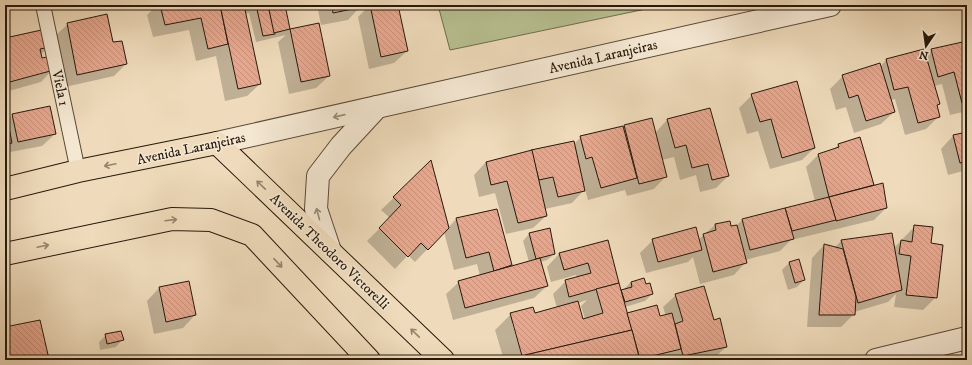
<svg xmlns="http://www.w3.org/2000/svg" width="972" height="365" font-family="'IM FELL DW Pica',serif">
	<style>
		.green { fill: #b7c091; stroke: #6f6c4e }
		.shadow { fill: #0003; fill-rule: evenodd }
		.building { fill: url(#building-back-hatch); stroke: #27190c }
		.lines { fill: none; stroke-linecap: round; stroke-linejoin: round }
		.service-casing { stroke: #594a38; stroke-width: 16 }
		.minor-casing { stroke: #594a38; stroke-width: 24 }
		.primary-casing { stroke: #27190c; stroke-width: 24 }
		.service { stroke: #f5e8d3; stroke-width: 14 }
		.minor { stroke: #f5e8d3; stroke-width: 22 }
		.primary { stroke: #efdbbb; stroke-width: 22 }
		.oneway { stroke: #988b79 }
		.oneway2 { stroke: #95846c }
		.labels { text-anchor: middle; stroke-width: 3; stroke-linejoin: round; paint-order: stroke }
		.street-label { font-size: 14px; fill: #27190c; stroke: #f5e8d3 }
	</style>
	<defs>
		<pattern id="building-back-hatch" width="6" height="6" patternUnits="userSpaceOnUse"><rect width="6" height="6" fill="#e7a78e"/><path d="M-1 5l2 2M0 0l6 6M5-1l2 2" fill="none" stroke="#c68f79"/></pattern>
	</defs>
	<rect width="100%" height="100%" fill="#efdbbb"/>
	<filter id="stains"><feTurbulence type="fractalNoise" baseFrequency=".005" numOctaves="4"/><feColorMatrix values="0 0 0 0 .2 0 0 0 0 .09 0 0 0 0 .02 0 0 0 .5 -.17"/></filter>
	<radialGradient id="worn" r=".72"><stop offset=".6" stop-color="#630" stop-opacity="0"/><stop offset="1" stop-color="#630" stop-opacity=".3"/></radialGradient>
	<polygon class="green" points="438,5 665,5 450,50"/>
	<g class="shadow">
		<polygon points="157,5 284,5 289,30 318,24 329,76 316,88 289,94 278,42 286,35 256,42 249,13 245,14 260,84 247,96 225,101 216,56 196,61 189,30 153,37 147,15"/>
		<polygon points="317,5 365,5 361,6 348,20 321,25"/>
		<polygon points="370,5 397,5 407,51 394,63 369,69 358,17"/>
		<polygon points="68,24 112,43 126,64 114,76 65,87 55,36"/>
		<polygon points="45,30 49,47 40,55 41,59 53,69 41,82 5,92 5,39"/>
		<polygon points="967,42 967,111 950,115 942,84 934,86 939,104 936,106 939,116 926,129 905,135 895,99 890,100 894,112 881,124 854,133 846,107 836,110 830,89 843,76 880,67 886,60 925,57 932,50"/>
		<polygon points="752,95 814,148 802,160 770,169 758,131 747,134 739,108"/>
		<polygon points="5,112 7,121 13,115 55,134 42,146 5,153"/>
		<polygon points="651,119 655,133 667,120 728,176 716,188 700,192 696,175 680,180 674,157 662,160 666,176 654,189 627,196 625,190 588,200 585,189 572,203 545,209 546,216 533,228 506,234 495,193 479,197 474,175 486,162 573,142 574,144 581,137"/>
		<polygon points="967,133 967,170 948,175 941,149 953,136"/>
		<polygon points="860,138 873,186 886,208 874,220 791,240 780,251 745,260 746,262 734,275 700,284 693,257 688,262 646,273 640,253 653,240 698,240 715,225 730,227 736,226 742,220 815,201 806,167 818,155 833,150 838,145"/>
		<polygon points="431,162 448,228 456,219 497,210 512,267 529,262 523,241 529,234 554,254 547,260 540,262 547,286 534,298 453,320 446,294 459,282 480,276 477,264 454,270 444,232 415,262 408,255 395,269 367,241 390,218 381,210"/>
		<path d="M915 226 930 244 936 297 923 310 894 307 896 294 888 302 854 312V314L841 327H807L812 258 824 245 834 248 841 241 893 249ZM897 268H899L898 275Z"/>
		<path d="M607 241 621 292 631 282 645 286 652 294 645 301 625 307 627 315 659 318 666 316 663 307 676 295 713 321 719 320 726 347 712 360H525L514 323H512L523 360H504L495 330 511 314 534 315 557 308 553 294 566 281 577 278 576 275 551 282 547 267 559 254ZM587 300 581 306 585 319 582 320 578 303Z"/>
		<polygon points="789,263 804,280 797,287 788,290 782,270"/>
		<polygon points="188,282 195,315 183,328 154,334 147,301 159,288"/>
		<polygon points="106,335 122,340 116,347 100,350 99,342"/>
	</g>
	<g class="building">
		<polygon points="160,5 220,5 228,44 208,49 201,18 165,25"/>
		<polygon points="220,5 244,5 261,84 238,89"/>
		<polygon points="256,5 268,5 275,34 263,36"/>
		<polygon points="268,5 285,5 290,29 274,33"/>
		<polygon points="332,5 361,5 362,7 333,13"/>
		<polygon points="370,5 398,5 408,51 381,57"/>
		<polygon points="107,14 113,42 122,41 127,64 77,75 67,23"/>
		<polygon points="319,23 330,76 301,82 290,29"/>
		<polygon points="46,29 50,47 40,49 42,58 52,56 54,70 6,83 5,38"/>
		<polygon points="967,41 967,102 962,103 954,72 938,77 931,49"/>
		<polygon points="924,49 940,104 937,105 940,117 918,123 908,87 894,90 886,59"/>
		<polygon points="880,63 895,112 866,121 858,95 849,98 842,75"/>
		<polygon points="797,81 815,148 782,158 771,119 760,122 751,94"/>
		<polygon points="50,106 56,134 18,142 12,114"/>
		<polygon points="5,107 12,143 5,145"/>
		<polygon points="710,108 729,176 712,180 708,164 692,168 686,145 675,148 667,119"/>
		<polygon points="652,118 667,177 639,184 624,125"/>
		<polygon points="623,126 637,178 601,188 592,157 586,159 580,136"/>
		<polygon points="967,132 967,161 960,163 953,135"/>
		<polygon points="860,137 874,185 829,197 818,154 839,147 838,144"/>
		<polygon points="574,141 585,191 558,197 553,177 539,180 531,150"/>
		<polygon points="532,150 547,216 518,223 507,181 491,185 486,162"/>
		<polygon points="431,160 449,228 428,250 421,243 408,257 379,228 401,205 393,197"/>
		<polygon points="883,183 887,208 836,221 829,197"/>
		<polygon points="829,197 836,220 792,231 785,208"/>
		<polygon points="785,208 794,239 750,250 742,219"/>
		<polygon points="497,209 512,265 494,271 489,252 466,258 456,218"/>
		<polygon points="730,221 731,226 737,225 747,263 713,272 703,234 716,230 715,224"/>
		<polygon points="914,225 933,227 931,243 943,245 937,298 906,295 911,256 899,254 901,240 912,242"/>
		<polygon points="696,227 702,250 658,262 652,239"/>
		<polygon points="550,228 555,254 536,259 529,233"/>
		<polygon points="892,233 902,290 858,303 841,240"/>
		<polygon points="608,240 619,283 569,297 565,280 591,273 588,263 564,270 559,253"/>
		<polygon points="824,244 843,249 856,297 855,315 819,315"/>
		<polygon points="540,258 548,286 465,308 458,281"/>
		<polygon points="799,259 805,280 795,283 789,262"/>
		<polygon points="644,278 646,284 650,283 653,294 625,302 621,290 632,287 631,282"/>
		<polygon points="189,281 196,315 166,322 159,287"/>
		<polygon points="619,283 632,330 522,356 510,313 533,307 535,313 578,301 583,319 603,313 596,289"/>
		<polygon points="704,286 714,320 720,318 727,347 683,356 675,324 683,321 675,294"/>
		<polygon points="657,305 660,316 672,313 681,349 640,359 627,313"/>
		<polygon points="40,320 49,359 54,359 54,360 5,360 5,327"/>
		<polygon points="632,330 639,357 627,360 526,360 525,355"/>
		<polygon points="121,331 124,340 107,344 105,334"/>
		<polygon points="165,357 166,360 151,360"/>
	</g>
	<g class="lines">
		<defs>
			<polyline id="service" points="43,5 78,171"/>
			<g id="minor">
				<polyline points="217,143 830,5"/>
				<polyline points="330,251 316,209 318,176 341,146 377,107"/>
				<polyline points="876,360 967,338"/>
			</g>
			<g id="primary">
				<polyline points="5,189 78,171 217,143 443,360"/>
				<polyline points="5,254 172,219 211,220 252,235 369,360"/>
			</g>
		</defs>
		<use href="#service" class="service-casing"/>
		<use href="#minor" class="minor-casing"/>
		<use href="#primary" class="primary-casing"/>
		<use href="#service" class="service"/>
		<use href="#minor" class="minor"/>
		<use href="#primary" class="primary"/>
	</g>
	<defs><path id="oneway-shaft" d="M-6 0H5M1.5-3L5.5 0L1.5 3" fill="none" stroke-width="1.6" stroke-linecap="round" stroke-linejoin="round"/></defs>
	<g class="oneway">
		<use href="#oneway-shaft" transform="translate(339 116) rotate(167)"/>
		<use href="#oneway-shaft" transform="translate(318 214) rotate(-105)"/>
	</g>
	<g class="oneway2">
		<use href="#oneway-shaft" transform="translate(110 165) rotate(168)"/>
		<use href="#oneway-shaft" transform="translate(261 185) rotate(-136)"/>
		<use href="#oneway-shaft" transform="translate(171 220) rotate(-7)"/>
		<use href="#oneway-shaft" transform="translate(43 246) rotate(-12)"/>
		<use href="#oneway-shaft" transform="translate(278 263) rotate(47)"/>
		<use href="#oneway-shaft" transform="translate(415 333) rotate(-136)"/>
	</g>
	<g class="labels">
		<g class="street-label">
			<text transform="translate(603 56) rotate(-13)" y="5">Avenida Laranjeiras</text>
			<text transform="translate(61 88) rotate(78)" y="5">Viela 1</text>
			<text transform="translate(191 148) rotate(-12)" y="5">Avenida Laranjeiras</text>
			<text transform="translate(330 251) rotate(44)" y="5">Avenida Theodoro Victorelli</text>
		</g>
	</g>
	<rect width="972" height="365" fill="none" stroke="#efdbbb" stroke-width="20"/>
	<rect x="6" y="6" width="960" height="353" fill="none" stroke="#27190c" stroke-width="2"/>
	<rect x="10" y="10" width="952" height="345" fill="none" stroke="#27190c"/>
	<g transform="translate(926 46) rotate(193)" stroke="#f5e8d3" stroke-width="3" paint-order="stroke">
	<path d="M0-3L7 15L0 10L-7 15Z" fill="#27190c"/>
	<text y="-6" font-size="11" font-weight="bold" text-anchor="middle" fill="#27190c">N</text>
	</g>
	<rect width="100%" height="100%" filter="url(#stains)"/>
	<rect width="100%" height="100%" fill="url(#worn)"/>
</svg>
